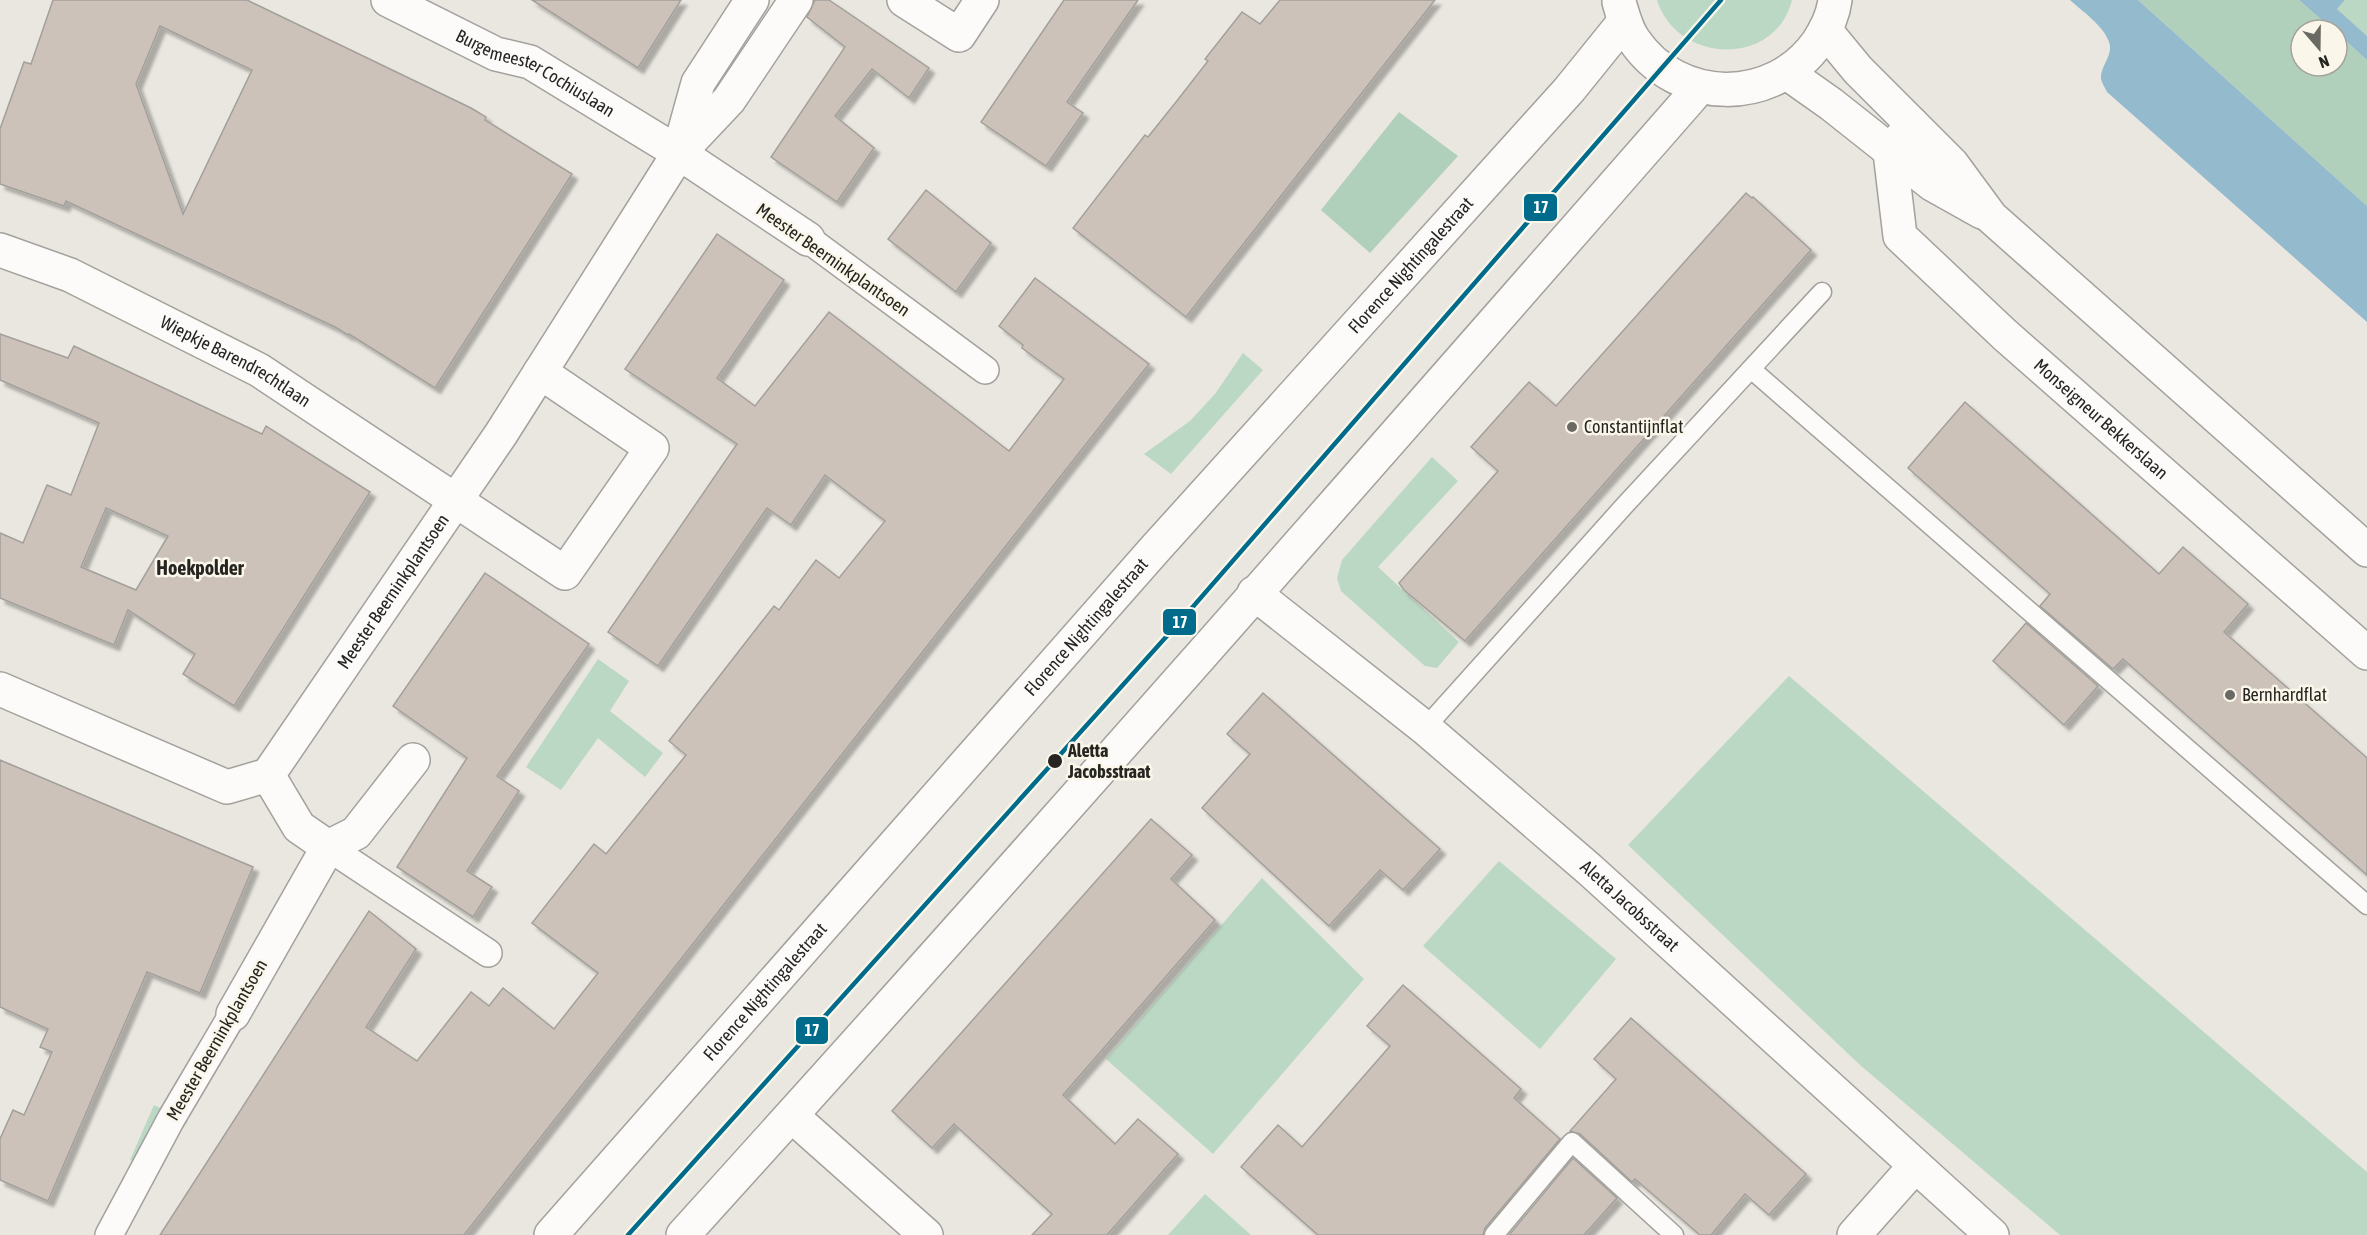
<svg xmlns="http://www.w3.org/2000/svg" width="2367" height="1235" font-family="'Asap Condensed',sans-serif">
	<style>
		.green { fill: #bbd8c4 }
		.forest { fill: #b1d0bc }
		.water { fill: #94bacd }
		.building { fill: #cdc2b9; stroke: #a3a09c; stroke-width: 1.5; fill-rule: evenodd; filter: url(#shadow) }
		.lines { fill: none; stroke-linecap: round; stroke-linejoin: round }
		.service-casing { stroke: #a3a19c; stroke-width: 21 }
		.pedestrian-casing { stroke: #a3a19c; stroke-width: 30 }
		.minor-casing { stroke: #a3a19c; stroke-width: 36 }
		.service { stroke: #fcfbfa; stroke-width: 18 }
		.pedestrian { stroke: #fcfbfa; stroke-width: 27 }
		.minor { stroke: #fcfbfa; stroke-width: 33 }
		.tram-1-casing { stroke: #faf7ea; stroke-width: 9 }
		.tram-1 { stroke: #006b8b; stroke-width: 4.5 }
		.poi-dot { fill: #6b6964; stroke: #faf7ea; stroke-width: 2 }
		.stop-dot { fill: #262521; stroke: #faf7ea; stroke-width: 2 }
		.labels { text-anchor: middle; stroke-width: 5; stroke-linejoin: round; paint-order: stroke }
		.street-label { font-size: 18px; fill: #262521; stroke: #faf7ea }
		.poi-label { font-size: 18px; fill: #262521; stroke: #faf7ea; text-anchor: start }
		.stop-label { font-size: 18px; font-weight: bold; fill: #262521; stroke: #faf7ea; text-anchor: start }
		.neighbourhood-label { font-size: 20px; font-weight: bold; fill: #262521; stroke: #faf7ea }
		.line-badge { stroke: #faf7ea; stroke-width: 2 }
		.badge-label { font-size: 16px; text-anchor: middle; font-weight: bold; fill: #fff }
	</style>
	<defs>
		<filter id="shadow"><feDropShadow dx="5.5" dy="5.5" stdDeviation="1.5" flood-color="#0004"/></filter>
	</defs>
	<rect width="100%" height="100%" fill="#eae7e0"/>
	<g class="green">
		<path d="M1657 0H1792C1775 68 1677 64 1657 0Z"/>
		<polygon points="2345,0 2367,0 2367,36 2337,9"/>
		<polygon points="1243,353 1263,370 1171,474 1144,454 1190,421 1215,394"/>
		<polygon points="1432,457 1458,481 1378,567 1459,642 1437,668 1425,666 1341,591 1337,578 1342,560"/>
		<polygon points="598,659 629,681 610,711 663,753 645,777 598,738 561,790 526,767"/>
		<polygon points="1789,676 2367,1172 2367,1235 2060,1235 1860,1065 1628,845"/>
		<polygon points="1499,861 1616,959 1540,1049 1423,946"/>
		<polygon points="1262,878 1364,979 1213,1154 1106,1059"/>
		<polygon points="154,1105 188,1121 155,1168 130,1160"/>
		<polygon points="1205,1194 1251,1235 1168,1235"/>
	</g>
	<g class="forest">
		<polygon points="2138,0 2299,0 2333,30 2301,30 2301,66 2337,66 2337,33 2367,60 2367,206"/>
		<polygon points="1399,112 1458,156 1370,253 1321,210"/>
	</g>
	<g class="water">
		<path d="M2070 0H2138L2367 206V322L2107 92C2105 88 2102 83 2101 79 2100 66 2114 55 2109 42 2103 25 2083 12 2070 0Z"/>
		<polygon points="2299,0 2345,0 2337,9 2367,36 2367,60 2337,33 2337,30 2333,30"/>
	</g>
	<g class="building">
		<path d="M53 0H247L471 108 486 117 485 120 572 174 435 388 349 334 348 335 335 327 66 201 64 206 0 184V129L24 62 31 64ZM160 26 252 70 183 214 136 84Z"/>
		<polygon points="532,0 681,0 638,68"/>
		<polygon points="815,0 829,0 929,68 909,98 872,69 835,116 874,148 837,202 771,157 845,47 807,17"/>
		<polygon points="1064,0 1138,0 1067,102 1083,113 1046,166 981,122"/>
		<polygon points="1280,0 1435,0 1186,317 1073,228 1145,135 1148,137 1176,102 1208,61 1205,59 1242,12 1260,24"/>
		<polygon points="926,190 991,243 956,292 888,239"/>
		<polygon points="1746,193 1752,198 1753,197 1811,250 1465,641 1404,590 1399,583 1498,471 1471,447 1529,382 1556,406"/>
		<polygon points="717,234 784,280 717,378 755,406 829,312 1009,451 1064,379 1022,348 1023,345 999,326 1035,278 1149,364 464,1235 160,1235 369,911 416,949 366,1027 417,1061 471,992 489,1006 503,988 554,1029 598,973 532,923 594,844 606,854 686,755 669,741 774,606 779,610 816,560 839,578 885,521 825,475 791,525 767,508 658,666 608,632 737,444 625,369"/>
		<path d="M0 334 68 358 74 346 262 434 266 426 370 492 234 706 183 674 195 654 128 610 114 645 0 598V533L23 543 47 485 71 495 99 423 0 380ZM106 508 168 536 136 590 81 567Z"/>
		<polygon points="1965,402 2159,574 2183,547 2248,604 2224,632 2367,758 2367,875 2123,659 2113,669 2040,606 2050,594 1908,468"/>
		<polygon points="485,573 589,644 497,776 519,791 467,871 492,887 473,917 397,867 467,758 393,706"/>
		<polygon points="2026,623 2098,686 2064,725 1993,661"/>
		<polygon points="1263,693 1440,849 1403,890 1380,870 1329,926 1202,808 1250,754 1227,734"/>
		<polygon points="0,760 253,867 200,993 147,972 48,1201 0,1180 0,1139 13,1110 24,1115 52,1052 40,1047 48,1029 0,1007"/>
		<polygon points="1151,819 1192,855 1171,879 1215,920 1063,1095 1115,1144 1138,1119 1178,1154 1107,1235 1032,1235 1052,1214 954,1124 932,1148 892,1111"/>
		<polygon points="1403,985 1521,1089 1514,1098 1560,1139 1485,1228 1483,1235 1318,1235 1241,1167 1278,1125 1302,1147 1390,1046 1367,1026"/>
		<polygon points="1631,1018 1806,1174 1769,1215 1745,1194 1711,1235 1700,1235 1635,1179 1632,1182 1580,1134 1570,1131 1616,1079 1594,1059"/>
		<polygon points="1573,1158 1617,1198 1584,1235 1509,1235"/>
	</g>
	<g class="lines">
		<defs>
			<g id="service">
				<polyline points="1751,369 2367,905"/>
				<polyline points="1425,728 1625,505 1822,292"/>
				<polyline points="1494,1235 1572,1142 1674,1235"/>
			</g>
			<g id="pedestrian">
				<polyline points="808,239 985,370"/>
				<polyline points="328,847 488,953"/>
				<polyline points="109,1235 171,1119 233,1014"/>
			</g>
			<g id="minor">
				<path id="s1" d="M388 0 496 54 530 62 679 153 808 239"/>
				<polyline points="904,0 959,35 982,0"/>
				<path d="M1619 2C1623 15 1626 29 1634 40 1678 105 1773 106 1818 42 1826 30 1833 15 1835 0"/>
				<polyline points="1825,30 1858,70 1952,164 1991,217 2367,550"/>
				<polyline points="1787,73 1831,104 1932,184 1982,212"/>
				<path id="s2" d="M1912 124 1890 152 1900 236 2005 335 2367 653"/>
				<polyline points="680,148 698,83 752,0"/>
				<path id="s3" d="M0 250 70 275 259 370 565 573 652 448 540 372"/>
				<path id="s4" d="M1254 593 1425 728 1589 869 1992 1235"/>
				<path id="s5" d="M0 689 227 787 268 775 501 434 679 153 729 100 796 0"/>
				<polyline points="268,775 299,827 328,847"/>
				<polyline points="233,1014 328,847 356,833 413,760"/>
				<polyline points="792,1116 926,1235"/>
				<path id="s6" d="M551 1235 1155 549 1569 90 1624 22"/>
				<path d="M683 1235C1027 856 1363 472 1700 87"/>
				<polyline points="1854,1235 1915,1166"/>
			</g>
		</defs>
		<use href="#service" class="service-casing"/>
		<use href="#pedestrian" class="pedestrian-casing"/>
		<use href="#minor" class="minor-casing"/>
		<use href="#service" class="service"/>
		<use href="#pedestrian" class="pedestrian"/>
		<use href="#minor" class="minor"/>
		<defs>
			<polyline id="tram-1" points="628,1235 1184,617 1721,0"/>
		</defs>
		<use href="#tram-1" class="tram-1-casing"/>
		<use href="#tram-1" class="tram-1"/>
	</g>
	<g class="poi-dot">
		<circle cx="1572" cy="427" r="6"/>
		<circle cx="2230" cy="695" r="6"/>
	</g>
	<circle class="stop-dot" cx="1055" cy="761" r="8"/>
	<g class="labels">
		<g class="street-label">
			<text dy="6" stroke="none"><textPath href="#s1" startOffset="165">Burgemeester Cochiuslaan</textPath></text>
			<text transform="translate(833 260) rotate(35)" y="6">Meester Beerninkplantsoen</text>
			<text dy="6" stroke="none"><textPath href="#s6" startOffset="1296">Florence Nightingalestraat</textPath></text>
			<text dy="6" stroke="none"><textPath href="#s3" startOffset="261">Wiepkje Barendrechtlaan</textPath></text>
			<text dy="6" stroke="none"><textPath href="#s2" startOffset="392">Monseigneur Bekkerslaan</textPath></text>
			<text dy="6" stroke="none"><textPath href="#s5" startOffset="512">Meester Beerninkplantsoen</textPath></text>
			<text dy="6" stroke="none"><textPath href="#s6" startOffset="810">Florence Nightingalestraat</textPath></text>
			<text dy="6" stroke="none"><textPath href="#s4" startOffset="489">Aletta Jacobsstraat</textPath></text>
			<text dy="6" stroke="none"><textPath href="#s6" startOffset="324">Florence Nightingalestraat</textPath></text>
			<text transform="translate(217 1040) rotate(-60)" y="6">Meester Beerninkplantsoen</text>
		</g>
		<g class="poi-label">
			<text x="1584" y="433">Constantijnflat</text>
			<text x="2242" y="701">Bernhardflat</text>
		</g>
		<g class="stop-label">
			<text x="1068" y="757">Aletta<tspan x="1068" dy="21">Jacobsstraat</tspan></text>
		</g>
		<g class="neighbourhood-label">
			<text x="200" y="575">Hoekpolder</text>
		</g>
	</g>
	<g class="line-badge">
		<rect x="1523" y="193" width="35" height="29" rx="6" fill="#006b8b"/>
		<rect x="1162" y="608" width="35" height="28" rx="6" fill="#006b8b"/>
		<rect x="795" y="1016" width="34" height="29" rx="6" fill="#006b8b"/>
	</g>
	<g class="badge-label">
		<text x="1541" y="213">17</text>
		<text x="1180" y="628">17</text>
		<text x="812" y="1036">17</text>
	</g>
	<g transform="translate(2319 48) rotate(160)"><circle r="28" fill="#faf7ea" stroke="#a5a39a" stroke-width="1.5"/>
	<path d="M0-4.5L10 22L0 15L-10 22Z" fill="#6b6964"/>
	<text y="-9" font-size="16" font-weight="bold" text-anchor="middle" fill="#262521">N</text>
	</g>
</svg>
